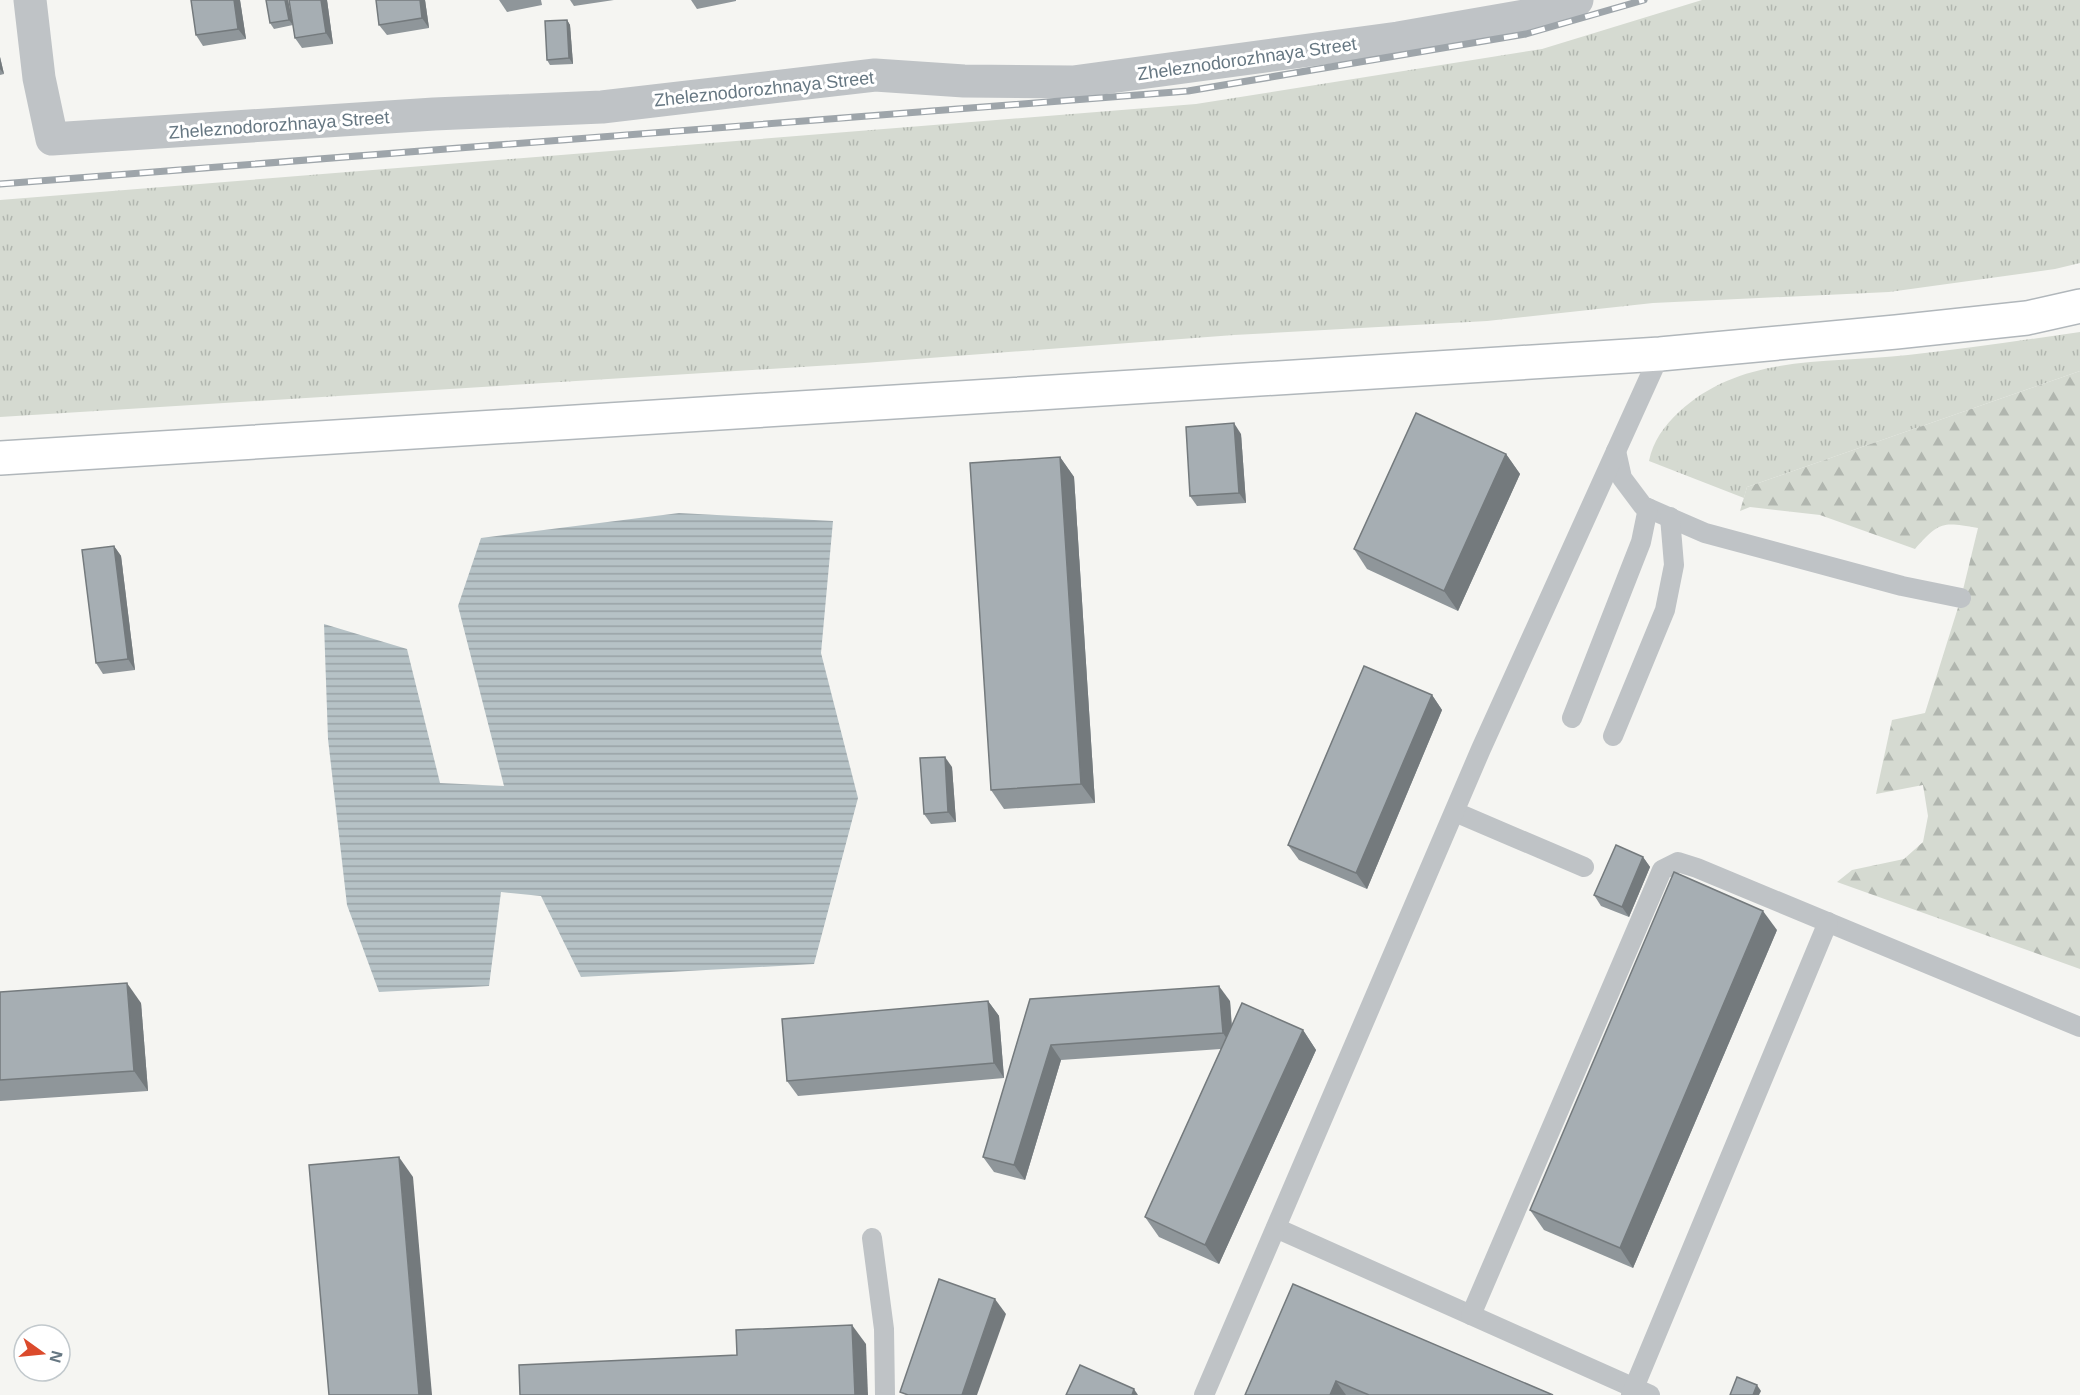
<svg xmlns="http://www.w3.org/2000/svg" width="2080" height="1395" font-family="Helvetica,sans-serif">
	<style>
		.grass { fill: url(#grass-tufts) }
		.forest { fill: url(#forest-firs) }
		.water { fill: url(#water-rules) }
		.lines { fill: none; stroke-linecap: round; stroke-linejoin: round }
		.secondary-casing { stroke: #b1b7bb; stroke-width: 36 }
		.lane { stroke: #bfc3c6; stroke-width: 20 }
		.street { stroke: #bfc3c6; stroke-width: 33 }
		.secondary { stroke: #fff; stroke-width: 33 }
		.rail-casing { stroke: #9ea5aa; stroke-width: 7 }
		.rail { stroke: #fff; stroke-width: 4.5; stroke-dasharray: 14; stroke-linecap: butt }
		.wall { fill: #8f969a }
		.shaded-wall { fill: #747a7d }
		.building { fill: #a6aeb3; stroke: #747a7d; stroke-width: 1.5 }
		.labels { text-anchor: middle; stroke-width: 6; stroke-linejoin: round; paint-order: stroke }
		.street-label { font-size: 18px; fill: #667782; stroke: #fff }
	</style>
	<defs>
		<pattern id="grass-tufts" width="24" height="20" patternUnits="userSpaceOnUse" patternTransform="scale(1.5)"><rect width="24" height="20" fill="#d5dad1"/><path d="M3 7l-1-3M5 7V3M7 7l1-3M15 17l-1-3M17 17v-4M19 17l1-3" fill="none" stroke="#b1b6af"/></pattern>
		<pattern id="forest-firs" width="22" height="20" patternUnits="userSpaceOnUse" patternTransform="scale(1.5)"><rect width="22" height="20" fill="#d5dad1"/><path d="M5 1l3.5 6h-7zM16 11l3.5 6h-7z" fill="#b1b6af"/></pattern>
		<pattern id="water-rules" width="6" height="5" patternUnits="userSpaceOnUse" patternTransform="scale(1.5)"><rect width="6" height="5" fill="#b6c2c6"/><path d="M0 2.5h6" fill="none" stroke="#98a2a6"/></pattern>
	</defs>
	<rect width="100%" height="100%" fill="#f5f5f2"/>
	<g class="grass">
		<polygon points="1702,0 2080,0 2080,263 2055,269 1889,292 1653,303 1487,321 1234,335 864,363 0,417 0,200 1196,104 1542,49"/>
		<path d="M2080 332V371L1747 487 1744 498 1649 461C1653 441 1664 426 1679 412 1742 353 1829 364 1908 355 1966 349 2023 340 2080 332Z"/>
	</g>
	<path class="forest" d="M2080 371V969L1837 882 1852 870 1904 859 1923 842 1928 816 1923 785 1876 794 1892 720 1925 713 1961 598 1978 528C1942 522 1940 521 1915 549L1820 515 1750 507 1740 511 1747 487Z"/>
	<polygon class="water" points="679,513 833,521 821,653 858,798 814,964 581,977 541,896 501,892 489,986 379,992 347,905 328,739 324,624 407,649 440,783 504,786 458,606 481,538"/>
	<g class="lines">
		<defs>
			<polyline id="secondary" points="0,458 1660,354 1896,332 2027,318 2080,306"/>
		</defs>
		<use href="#secondary" class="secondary-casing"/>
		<g class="lane">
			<polyline points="1616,451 1622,478 1643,506 1705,533 1902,586 1961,598"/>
			<polyline points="1572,718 1641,542 1648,508"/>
			<polyline points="1613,736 1665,610 1674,565 1670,517"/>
			<polyline points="1455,812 1584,867"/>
			<polyline points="1276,1228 1650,1395"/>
			<polyline points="872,1238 884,1329 885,1395"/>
			<polyline points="1471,1315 1662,870 1678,862 1697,868 2080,1027"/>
			<polyline points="1204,1395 1481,749 1660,354"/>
			<polyline points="1631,1395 1828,922"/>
		</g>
		<polyline class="street" points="30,0 39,78 52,139 434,114 602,107 875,75 964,81 1073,82 1398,38 1536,14 1577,0"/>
		<use href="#secondary" class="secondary"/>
		<defs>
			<polyline id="rail" points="0,184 1188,91 1526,34 1644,0"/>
		</defs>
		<use href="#rail" class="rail-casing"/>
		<use href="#rail" class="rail"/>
	</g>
	<g class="wall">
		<polygon points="191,0 240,0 246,39 203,46 196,35"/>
		<polygon points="288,0 293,25 274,29 270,23"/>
		<polygon points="289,0 327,0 333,44 302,48 295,38"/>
		<polygon points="425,0 429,28 387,35 379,25"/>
		<polygon points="499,0 541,0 542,5 507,12"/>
		<polygon points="570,0 614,0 574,6"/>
		<polygon points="691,0 736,0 736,1 697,9"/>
		<polygon points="567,20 570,25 573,64 550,65 547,60"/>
		<polygon points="0,57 4,74 0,75"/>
		<polygon points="1241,434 1246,503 1197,506 1190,496"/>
		<polygon points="1506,454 1520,474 1458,611 1367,569 1354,549"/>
		<polygon points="1060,457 1074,477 1095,803 1004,809 991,790"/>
		<polygon points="114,546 121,556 135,670 103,674 96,663"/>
		<polygon points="1432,695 1442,710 1367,889 1299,860 1288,845"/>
		<polygon points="952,767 956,822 931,824 924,814"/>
		<polygon points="1643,857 1650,867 1629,917 1601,906 1594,895"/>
		<polygon points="1777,930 1633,1268 1544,1230 1530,1210"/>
		<polygon points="0,992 141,1003 148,1091 0,1101"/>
		<polygon points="1030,999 1230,1001 1232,1026 1303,1030 1316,1050 1219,1264 1159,1237 1145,1217 1221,1049 1061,1060 1025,1180 994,1172 983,1157"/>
		<polygon points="988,1001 999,1016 1004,1078 798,1096 787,1081"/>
		<polygon points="1293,1284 1553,1395 1245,1395"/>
	</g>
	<g class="shaded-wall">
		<polygon points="234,0 240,0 246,39 238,29"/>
		<polygon points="285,0 288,0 293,25 289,20"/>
		<polygon points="321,0 327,0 333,44 326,33"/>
		<polygon points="420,0 425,0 429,28 422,18"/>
		<polygon points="567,20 570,25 573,64 569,58"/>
		<polygon points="0,57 4,74 0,69"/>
		<polygon points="1234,423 1241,434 1246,503 1239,493"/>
		<polygon points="1506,454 1520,474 1458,611 1444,591"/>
		<polygon points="1060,457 1074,477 1095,803 1081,784"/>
		<polygon points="114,546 121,556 135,670 128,659"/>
		<polygon points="1432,695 1442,710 1367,889 1356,873"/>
		<polygon points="945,757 952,767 956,822 948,812"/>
		<polygon points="1643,857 1650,867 1629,917 1622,907"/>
		<polygon points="1763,911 1777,930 1633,1268 1620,1248"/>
		<polygon points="127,983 141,1003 148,1091 134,1071"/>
		<polygon points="1219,986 1230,1001 1233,1048 1223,1033"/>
		<polygon points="988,1001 999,1016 1004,1078 994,1063"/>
		<polygon points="1303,1030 1316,1050 1219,1264 1205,1245"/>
		<polygon points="1051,1045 1061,1060 1025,1180 1014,1165"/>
		<polygon points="399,1157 413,1177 432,1395 419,1395"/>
		<polygon points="995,1299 1006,1314 977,1395 962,1395"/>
		<polygon points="852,1325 866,1344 868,1395 855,1395"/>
		<polygon points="1336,1381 1346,1395 1330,1395"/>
		<polygon points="1757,1385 1761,1391 1759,1395 1753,1395"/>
		<polygon points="1134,1389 1138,1395 1132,1395"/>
	</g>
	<g class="building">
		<polygon points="191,0 234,0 238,29 196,35"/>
		<polygon points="266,0 285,0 289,20 270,23"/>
		<polygon points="289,0 321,0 326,33 295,38"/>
		<polygon points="376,0 420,0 422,18 379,25"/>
		<polygon points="567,20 569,58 547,60 545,21"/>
		<polygon points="1416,413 1506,454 1444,591 1354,549"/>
		<polygon points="1234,423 1239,493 1190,496 1186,427"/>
		<polygon points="1060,457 1081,784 991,790 970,463"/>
		<polygon points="114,546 128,659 96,663 82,550"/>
		<polygon points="1364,666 1432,695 1356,873 1288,845"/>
		<polygon points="945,757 948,812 924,814 920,758"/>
		<polygon points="1616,845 1643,857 1622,907 1594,895"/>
		<polygon points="1674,872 1763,911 1620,1248 1530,1210"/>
		<polygon points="127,983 134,1071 0,1080 0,992"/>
		<polygon points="1219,986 1223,1033 1051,1045 1014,1165 983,1157 1030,999"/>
		<polygon points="988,1001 994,1063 787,1081 782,1019"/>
		<polygon points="1242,1003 1303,1030 1205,1245 1145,1217"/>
		<polygon points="399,1157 419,1395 329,1395 309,1165"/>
		<polygon points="939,1279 995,1299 962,1395 908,1395 900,1392"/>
		<polygon points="1293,1284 1553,1395 1369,1395 1336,1381 1330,1395 1245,1395"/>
		<polygon points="852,1325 855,1395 520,1395 519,1365 737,1355 736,1330"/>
		<polygon points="1080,1365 1134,1389 1132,1395 1066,1395"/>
		<polygon points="1737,1377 1757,1385 1753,1395 1730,1395"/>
	</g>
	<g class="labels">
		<g class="street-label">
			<text transform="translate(1247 59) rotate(-8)" y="6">Zheleznodorozhnaya Street</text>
			<text transform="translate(764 89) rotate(-6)" y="6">Zheleznodorozhnaya Street</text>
			<text transform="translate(279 125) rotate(-4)" y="6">Zheleznodorozhnaya Street</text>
		</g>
	</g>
	<g transform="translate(42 1353) rotate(105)"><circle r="28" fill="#ffffff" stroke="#c2c9cd" stroke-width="1.5"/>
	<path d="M0-4.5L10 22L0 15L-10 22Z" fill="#db4a2c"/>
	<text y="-9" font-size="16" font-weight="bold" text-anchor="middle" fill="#667782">N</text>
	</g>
</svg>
